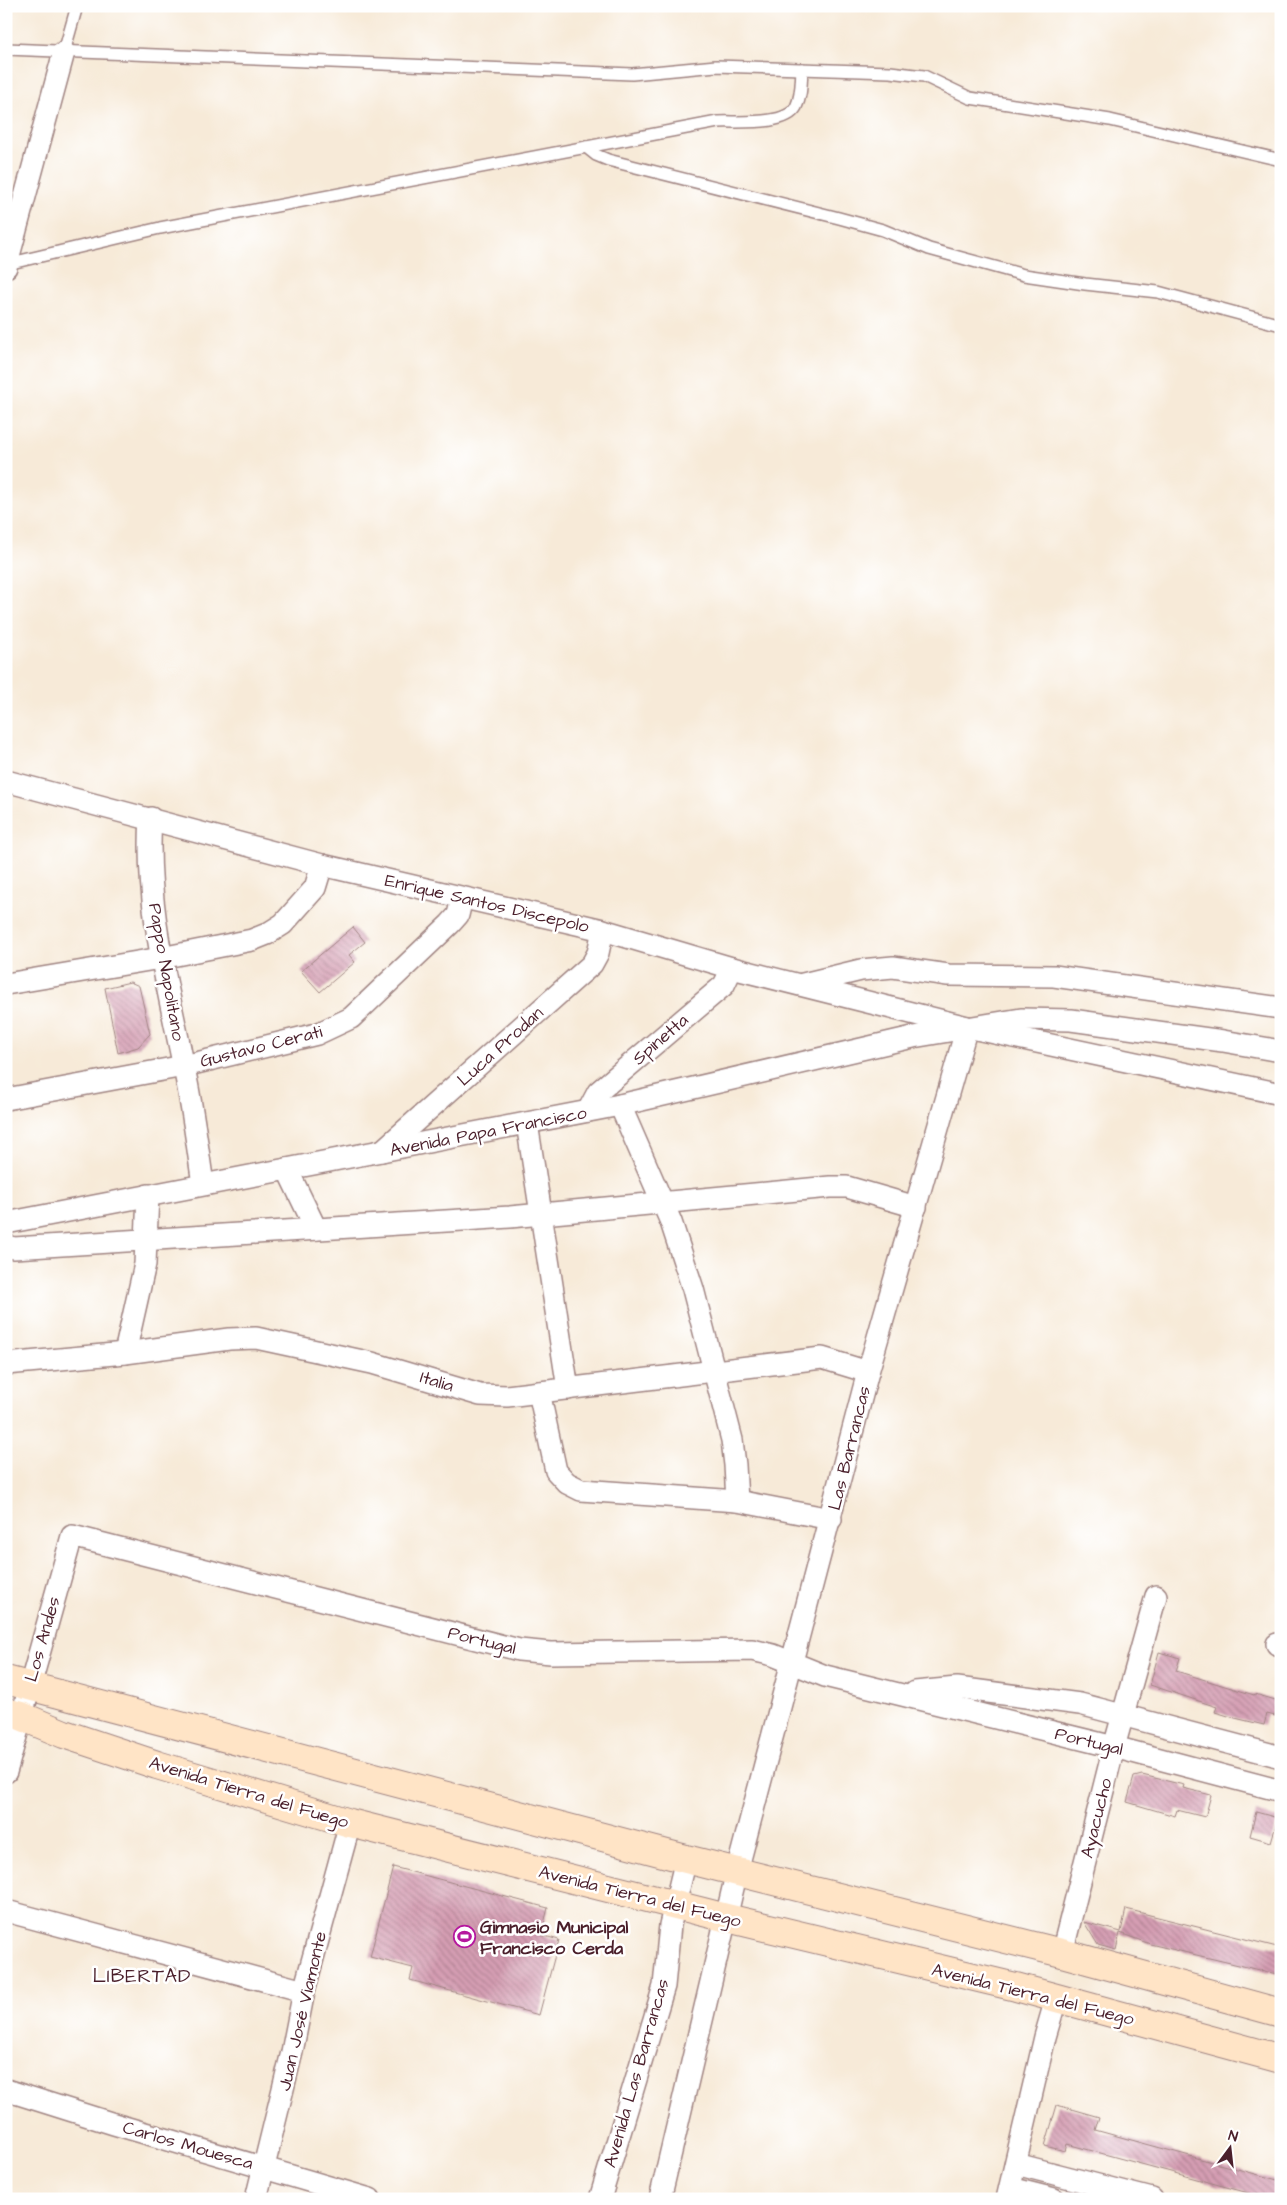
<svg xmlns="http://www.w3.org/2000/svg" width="1287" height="2205" font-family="'Architects Daughter',sans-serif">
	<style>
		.building { fill: url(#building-back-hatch) }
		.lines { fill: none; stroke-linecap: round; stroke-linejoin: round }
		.lane-casing { stroke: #a08482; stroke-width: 14 }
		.street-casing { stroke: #a08482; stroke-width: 24 }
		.secondary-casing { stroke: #a08482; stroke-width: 30 }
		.lane { stroke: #fff; stroke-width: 11 }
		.street { stroke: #fff; stroke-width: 21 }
		.secondary { stroke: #ffe4c6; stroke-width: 28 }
		.labels { text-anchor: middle; stroke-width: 5; stroke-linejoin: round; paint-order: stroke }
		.street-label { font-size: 18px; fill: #4a1f2b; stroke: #fff }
		.poi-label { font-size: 18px; font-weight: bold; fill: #4a1f2b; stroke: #fff; text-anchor: start }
		.neighbourhood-label { font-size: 19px; letter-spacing: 1px; fill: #4a1f2b; stroke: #fff }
	</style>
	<defs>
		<pattern id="building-back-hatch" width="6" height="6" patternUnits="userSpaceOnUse" patternTransform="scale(1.25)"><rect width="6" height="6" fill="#d59eb3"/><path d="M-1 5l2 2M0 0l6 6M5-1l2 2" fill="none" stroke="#af8092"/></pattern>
	</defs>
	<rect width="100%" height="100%" fill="#fff"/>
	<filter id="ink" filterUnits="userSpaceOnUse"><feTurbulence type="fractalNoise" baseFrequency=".02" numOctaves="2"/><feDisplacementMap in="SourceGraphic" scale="10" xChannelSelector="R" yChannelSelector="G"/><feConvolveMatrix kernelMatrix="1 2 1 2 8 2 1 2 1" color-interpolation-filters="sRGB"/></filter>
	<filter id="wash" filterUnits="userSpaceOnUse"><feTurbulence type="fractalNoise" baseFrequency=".0096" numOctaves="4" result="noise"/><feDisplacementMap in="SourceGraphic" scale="20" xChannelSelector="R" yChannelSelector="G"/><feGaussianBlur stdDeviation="1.12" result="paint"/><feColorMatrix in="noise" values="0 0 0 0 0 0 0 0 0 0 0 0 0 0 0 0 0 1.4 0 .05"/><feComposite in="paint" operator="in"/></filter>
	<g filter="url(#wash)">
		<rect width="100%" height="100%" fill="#f7ead8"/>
		<g id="blocks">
			<g class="building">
				<polygon points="353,927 365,942 349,955 355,962 320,992 301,971"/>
				<polygon points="130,982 139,986 150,1034 138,1047 118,1053 105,988"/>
				<polygon points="1159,1652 1180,1658 1176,1671 1254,1695 1255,1694 1279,1701 1275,1716 1267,1714 1264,1725 1235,1718 1215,1712 1217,1707 1150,1685"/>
				<polygon points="1142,1775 1184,1785 1183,1788 1211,1795 1205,1817 1177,1810 1175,1816 1127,1802 1134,1777"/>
				<polygon points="1256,1812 1278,1818 1271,1842 1250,1836"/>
				<polygon points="393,1867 548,1908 541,1935 559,1940 539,2015 410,1980 413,1968 370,1957"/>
				<polygon points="1126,1909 1281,1948 1281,1975 1150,1944 1120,1933 1116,1950 1098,1945 1084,1922 1121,1932"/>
				<polygon points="1057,2105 1099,2117 1095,2130 1281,2181 1281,2199 1257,2193 1256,2195 1067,2144 1065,2151 1045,2146"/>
			</g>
		</g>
	</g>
	<g filter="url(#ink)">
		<use href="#blocks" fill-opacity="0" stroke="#a08482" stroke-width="1"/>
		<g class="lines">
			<defs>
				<g id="lane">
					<polyline points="6,49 632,74 716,66 890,72 924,76 970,98 1110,120 1281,160"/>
					<polyline points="64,52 77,6"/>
					<polyline points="586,147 596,155 608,160 839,218 883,230 929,249 1024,275 1085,284 1158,292 1281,325"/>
					<path d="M7 264 160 228 718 122C737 121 786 126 796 107 802 95 801 82 802 69"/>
				</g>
				<g id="street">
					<polyline points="6,267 64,52"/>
					<polyline points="6,781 322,865 603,930 732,968 967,1027 1281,1094"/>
					<path d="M151 818C145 901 167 983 183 1063 192 1103 197 1144 203 1184"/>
					<polyline points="6,984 161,958 252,940 267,934 283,924 315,888 322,865"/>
					<polyline points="803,984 861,970 893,967 948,975 1054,976 1281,1008"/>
					<polyline points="6,1099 184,1066 317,1034 351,1018 450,924 458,915 462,898"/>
					<polyline points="620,1105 671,1222 693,1289 732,1440 735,1465 737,1501"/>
					<polyline points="588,1111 598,1092 724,985 732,968"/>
					<polyline points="527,1123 568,1389"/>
					<polyline points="382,1151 592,964 598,953 603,930"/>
					<polyline points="287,1169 316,1229"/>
					<polyline points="6,1223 620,1105 913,1037 1021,1019 1071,1020 1223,1041 1281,1051"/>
					<polyline points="6,1246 14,1248 510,1217 830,1187 847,1187 916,1207"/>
					<polyline points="125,1353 145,1264 148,1195"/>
					<polyline points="6,1364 125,1353 229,1339 256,1338 372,1363 480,1395 507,1396 822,1358 868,1372"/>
					<polyline points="539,1392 556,1471 567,1483 581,1490 737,1501 831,1519"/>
					<polyline points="1277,1644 1281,1645"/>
					<polyline points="915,1692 957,1688 1080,1704 1281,1757"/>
					<polyline points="6,1772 72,1536 519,1650 551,1653 752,1650 773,1655 825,1676 1114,1747 1281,1791"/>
					<polyline points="6,1911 304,1991"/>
					<polyline points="1062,1953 1114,1747 1156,1596"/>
					<polyline points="6,2090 114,2124 370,2199"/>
					<polyline points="1016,2164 1152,2199"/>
					<polyline points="1010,2188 1054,2199"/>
					<polyline points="256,2199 292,2052 304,1991 350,1823"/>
					<polyline points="600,2199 664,1986 670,1925 686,1859"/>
					<polyline points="660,2199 737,1871 868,1372 967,1027"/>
					<polyline points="1007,2199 1045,2037 1056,1999"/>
				</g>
				<g id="secondary">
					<polyline points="6,1680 686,1859 1062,1953 1281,2013"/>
					<polyline points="6,1712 21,1716 64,1734 157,1765 350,1823 727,1918 1016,1987 1281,2059"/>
				</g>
			</defs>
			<use href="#lane" class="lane-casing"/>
			<use href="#street" class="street-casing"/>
			<use href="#secondary" class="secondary-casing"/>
			<use href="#lane" class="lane"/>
			<use href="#street" class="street"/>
			<use href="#secondary" class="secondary"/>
		</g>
	</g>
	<defs>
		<symbol id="stadium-ring" viewBox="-11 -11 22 22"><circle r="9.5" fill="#fff" stroke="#b5179e" stroke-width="1.5"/><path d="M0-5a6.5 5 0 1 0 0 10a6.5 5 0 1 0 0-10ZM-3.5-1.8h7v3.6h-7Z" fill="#b5179e"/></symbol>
	</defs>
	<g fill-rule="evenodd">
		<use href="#stadium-ring" x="452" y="1924" width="25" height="25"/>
	</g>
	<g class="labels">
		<g class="street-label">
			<text transform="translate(487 903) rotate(13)" y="6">Enrique Santos Discepolo</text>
			<text transform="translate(167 972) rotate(80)" y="6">Pappo Napolitano</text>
			<text transform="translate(660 1039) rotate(-41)" y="6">Spinetta</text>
			<text transform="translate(261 1046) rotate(-14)" y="6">Gustavo Cerati</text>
			<text transform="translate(500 1046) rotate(-42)" y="6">Luca Prodan</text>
			<text transform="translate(488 1131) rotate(-11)" y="6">Avenida Papa Francisco</text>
			<text transform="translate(437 1381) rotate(17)" y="6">Italia</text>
			<text transform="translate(849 1448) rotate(-76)" y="6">Las Barrancas</text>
			<text transform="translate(42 1639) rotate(-74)" y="6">Los Andes</text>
			<text transform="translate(482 1640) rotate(14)" y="6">Portugal</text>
			<text transform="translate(1089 1741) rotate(14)" y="6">Portugal</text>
			<text transform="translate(249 1792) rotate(17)" y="6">Avenida Tierra del Fuego</text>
			<text transform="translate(1096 1818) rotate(-76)" y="6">Ayacucho</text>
			<text transform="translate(640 1896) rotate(14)" y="6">Avenida Tierra del Fuego</text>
			<text transform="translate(1033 1994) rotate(14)" y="6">Avenida Tierra del Fuego</text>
			<text transform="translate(302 2011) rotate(-77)" y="6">Juan José Viamonte</text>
			<text transform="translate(636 2073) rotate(-74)" y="6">Avenida Las Barrancas</text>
			<text transform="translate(188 2145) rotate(16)" y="6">Carlos Mouesca</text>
		</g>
		<g class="poi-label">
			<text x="480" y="1933">Gimnasio Municipal<tspan x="480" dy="21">Francisco Cerda</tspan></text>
		</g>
		<g class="neighbourhood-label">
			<text x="142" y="1982">LIBERTAD</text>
		</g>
	</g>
	<rect width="1287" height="2205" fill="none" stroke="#fff" stroke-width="25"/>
	<g transform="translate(1230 2148) rotate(15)" stroke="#ffffff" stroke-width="4" paint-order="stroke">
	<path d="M0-4L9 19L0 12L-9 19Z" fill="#4a1f2b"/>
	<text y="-8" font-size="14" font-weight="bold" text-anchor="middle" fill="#4a1f2b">N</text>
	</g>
</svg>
